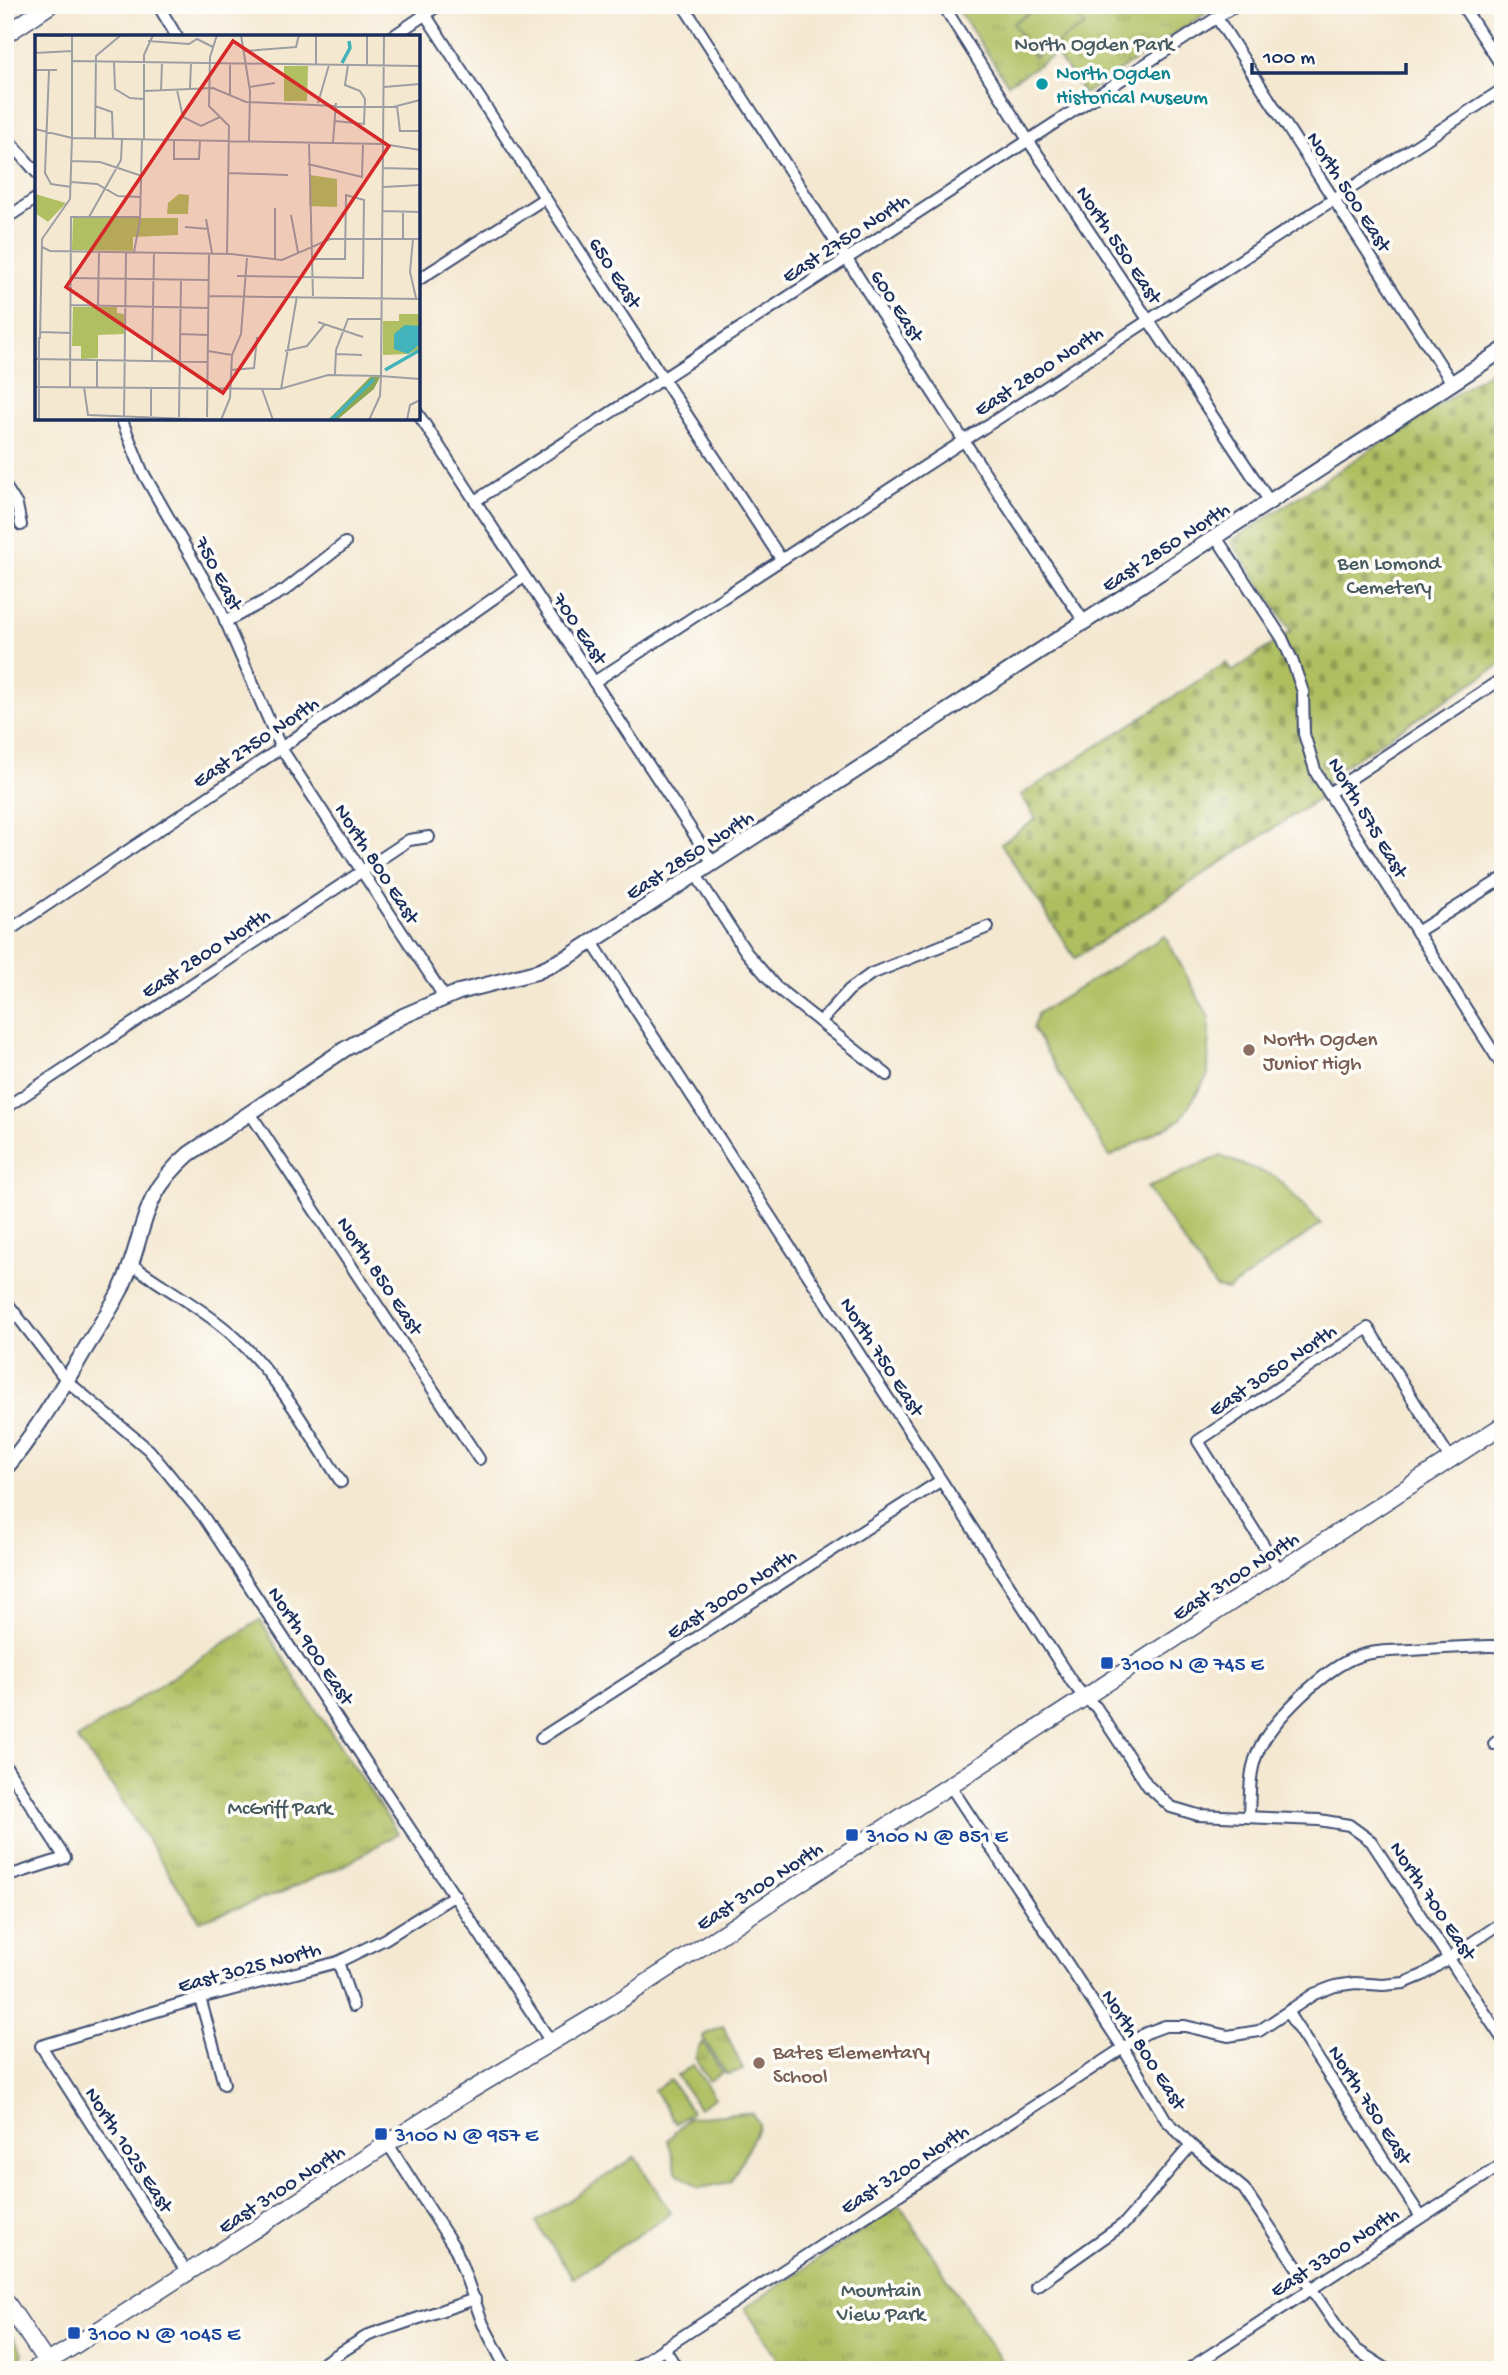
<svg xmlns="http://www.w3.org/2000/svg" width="1508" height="2375" font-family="'Gochi Hand',sans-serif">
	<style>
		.grass { fill: url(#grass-tufts); stroke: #657760; stroke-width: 2 }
		.cemetery { fill: url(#cemetery-stones); stroke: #657760; stroke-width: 2 }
		.pitch { fill: #afbf61; stroke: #657760; stroke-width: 2 }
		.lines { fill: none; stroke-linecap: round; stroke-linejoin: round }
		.minor-casing { stroke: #3c4b6f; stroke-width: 14 }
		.tertiary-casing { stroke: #3c4b6f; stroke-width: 18 }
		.secondary-casing { stroke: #3c4b6f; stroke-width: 19 }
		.minor { stroke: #fff; stroke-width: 10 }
		.tertiary { stroke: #fff; stroke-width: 14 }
		.secondary { stroke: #fff; stroke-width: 16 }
		.culture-dot { fill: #0f9aa8; stroke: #fdfcf7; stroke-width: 2.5 }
		.education-dot { fill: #8d6e63; stroke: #fdfcf7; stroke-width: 2.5 }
		.transit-dot { fill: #1a4fb4; stroke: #fdfcf7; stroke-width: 2.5 }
		.labels { text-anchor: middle; stroke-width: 7; stroke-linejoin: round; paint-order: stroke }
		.park-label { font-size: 21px; fill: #475a5f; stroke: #fdfcf7 }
		.culture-label { font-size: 21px; fill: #0d838f; stroke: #fdfcf7; text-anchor: start }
		.street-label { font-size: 21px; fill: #1b2f5e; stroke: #fdfcf7 }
		.education-label { font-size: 21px; fill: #785e54; stroke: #fdfcf7; text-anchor: start }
		.transit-label { font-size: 21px; fill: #164399; stroke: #fdfcf7; text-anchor: start }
		.inset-river { fill: none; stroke: #42b2bb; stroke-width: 3.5 }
		.inset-road { fill: none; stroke: #9d9ea3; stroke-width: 2 }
		.view { fill: #d62828; fill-opacity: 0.15; stroke: #d62828; stroke-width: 3.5 }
		.inset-edge { fill: none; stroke: #1b2f5e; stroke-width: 3.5 }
	</style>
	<defs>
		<pattern id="grass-tufts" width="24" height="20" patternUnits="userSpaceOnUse" patternTransform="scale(1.75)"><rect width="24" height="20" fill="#afbf61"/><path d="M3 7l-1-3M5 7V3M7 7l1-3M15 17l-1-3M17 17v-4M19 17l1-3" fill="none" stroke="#8e9c53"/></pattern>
		<pattern id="cemetery-stones" width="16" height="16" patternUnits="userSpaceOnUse" patternTransform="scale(1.75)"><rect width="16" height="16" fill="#afbf61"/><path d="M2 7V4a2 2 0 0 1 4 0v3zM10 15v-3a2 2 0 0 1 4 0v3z" fill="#8e9c53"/></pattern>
	</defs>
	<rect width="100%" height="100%" fill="#fdfcf7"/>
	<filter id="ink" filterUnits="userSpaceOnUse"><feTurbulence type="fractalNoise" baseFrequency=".0143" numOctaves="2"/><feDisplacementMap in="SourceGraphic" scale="14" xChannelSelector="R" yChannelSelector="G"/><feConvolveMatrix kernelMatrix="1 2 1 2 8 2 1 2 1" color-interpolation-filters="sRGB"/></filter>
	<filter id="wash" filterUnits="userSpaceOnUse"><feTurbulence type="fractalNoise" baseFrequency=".00686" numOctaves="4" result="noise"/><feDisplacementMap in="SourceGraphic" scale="28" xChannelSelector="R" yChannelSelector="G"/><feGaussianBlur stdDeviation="1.57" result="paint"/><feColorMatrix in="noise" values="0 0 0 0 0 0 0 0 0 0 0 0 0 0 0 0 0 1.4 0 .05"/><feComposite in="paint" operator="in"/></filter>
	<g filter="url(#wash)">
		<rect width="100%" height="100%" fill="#f4e8d1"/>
		<g class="grass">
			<polygon points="955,5 1218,5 1084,94 1056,54 1008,84"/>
			<polygon points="260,1620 306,1695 398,1833 347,1864 282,1892 200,1921 115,1790 77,1739"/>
			<polygon points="723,2026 743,2070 726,2074 702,2036"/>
			<path d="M703 2042 722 2073 709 2081C700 2067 689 2056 703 2042Z"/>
			<polygon points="900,2205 1007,2370 785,2370 745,2308"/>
			<polygon points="5,2334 13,2337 23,2353 20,2361 7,2370"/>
		</g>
		<polygon class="cemetery" points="1503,363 1503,663 1333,773 1317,800 1075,958 1001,844 1036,819 1021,795 1226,663 1232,672 1291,631 1231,541"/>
		<g class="pitch">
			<polygon points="1041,5 1071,5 1084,26 1034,57 1013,23"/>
			<path d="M1099 5H1138C1123 16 1112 26 1099 5Z"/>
			<polygon points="1165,936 1209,1017 1208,1075 1181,1119 1110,1157 1033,1029 1037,1014"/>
			<polygon points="1220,1156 1276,1177 1321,1224 1228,1290 1216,1288 1147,1188"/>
			<polygon points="693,2065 715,2098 699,2108 677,2076"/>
			<polygon points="670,2080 692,2112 676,2123 654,2090"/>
			<polygon points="747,2113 752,2114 759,2123 758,2128 731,2182 700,2188 677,2173 668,2140 688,2118"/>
			<polygon points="635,2157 671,2213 573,2278 536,2222"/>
		</g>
	</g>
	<g filter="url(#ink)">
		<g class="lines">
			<defs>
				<g id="minor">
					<polyline points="158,5 177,37"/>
					<polyline points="419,5 781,559"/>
					<polyline points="683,5 964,441 1085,623"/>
					<polyline points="943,5 1028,140 1270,502"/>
					<polyline points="1462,5 1503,68"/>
					<polyline points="1217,18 1452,383"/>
					<polyline points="392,37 439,5"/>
					<polyline points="5,136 37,173"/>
					<polyline points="5,219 37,198"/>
					<polyline points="418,280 545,198"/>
					<polyline points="418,414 713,863"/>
					<polyline points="121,418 142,471 218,604 281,748 445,998"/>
					<polyline points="5,486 17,505 21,525"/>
					<polyline points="475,501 1236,5"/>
					<polyline points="1216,537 1282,638 1292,660 1303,692 1304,734 1316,773 1503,1067"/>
					<polyline points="225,622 285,590 345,543"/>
					<polyline points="594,682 1503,89"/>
					<polyline points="1329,793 1503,678"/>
					<polyline points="696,875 746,952 776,987 887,1075"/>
					<polyline points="1417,932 1503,878"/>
					<polyline points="5,933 281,748 524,577"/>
					<polyline points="592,942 1072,1682 1085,1698 1096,1707 1148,1786 1171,1807 1198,1815 1319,1820 1349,1825 1371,1841 1503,2040"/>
					<polyline points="820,1022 849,990 871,974 988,927"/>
					<polyline points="5,1108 409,840 429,837"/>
					<polyline points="250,1113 479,1459"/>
					<path d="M131 1264C166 1289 204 1309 236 1338 280 1379 309 1433 341 1482"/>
					<polyline points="5,1300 67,1381 149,1450 203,1516 551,2042"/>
					<polyline points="1280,1571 1198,1441 1368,1328 1451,1460"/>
					<polyline points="541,1738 940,1481"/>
					<polyline points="1494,1744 1503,1736"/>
					<polyline points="5,1765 65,1858 5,1877"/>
					<polyline points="951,1787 1123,2048 1166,2120 1191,2145 1244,2189 1340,2331 1355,2349 1388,2370"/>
					<path d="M1249 1817C1250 1796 1249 1773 1257 1754 1270 1721 1326 1667 1359 1656 1376 1650 1395 1651 1412 1650 1439 1648 1466 1647 1492 1646L1503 1647"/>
					<polyline points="338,1962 353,2006"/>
					<polyline points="200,1998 224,2084"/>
					<polyline points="1288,2013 1421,2217"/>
					<polyline points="388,2144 456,2250 483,2324 507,2370"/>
					<polyline points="187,2273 41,2046 200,1998 338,1962 385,1939 455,1895"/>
					<polyline points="1036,2286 1125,2223 1191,2145"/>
					<polyline points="664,2348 678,2370"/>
					<polyline points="312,2370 369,2335 475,2299"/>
					<polyline points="631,2370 1146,2033 1165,2026 1185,2026 1228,2036 1259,2031 1314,1994 1335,1986 1355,1983 1383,1985 1404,1983 1423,1975 1503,1922"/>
					<polyline points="1187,2370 1503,2164"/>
				</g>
				<path id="tertiary" d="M5 1469C33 1436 55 1399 77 1363 91 1338 108 1315 121 1289 147 1234 136 1200 189 1154L345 1049 403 1016 459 992 536 972 570 956 1503 350"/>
				<g id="secondary">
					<polyline points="5,35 50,5"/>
					<polyline points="5,2300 47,2363"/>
					<polyline points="33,2370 66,2351 458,2098 608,2008 1503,1425"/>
				</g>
			</defs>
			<use href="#minor" class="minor-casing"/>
			<use href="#tertiary" class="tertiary-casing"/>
			<use href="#secondary" class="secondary-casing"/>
			<use href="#minor" class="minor"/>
			<use href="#tertiary" class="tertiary"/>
			<use href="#secondary" class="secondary"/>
		</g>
	</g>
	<circle class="culture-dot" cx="1042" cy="84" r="7"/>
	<g class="education-dot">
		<circle cx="1249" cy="1050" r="7"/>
		<circle cx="759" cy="2063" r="7"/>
	</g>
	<g class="transit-dot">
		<rect x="1100" y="1656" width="14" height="14" rx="3.5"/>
		<rect x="845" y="1828" width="14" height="14" rx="3.5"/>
		<rect x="374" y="2127" width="14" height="14" rx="3.5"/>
		<rect x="67" y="2326" width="14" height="14" rx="3.5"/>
	</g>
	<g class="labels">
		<g class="park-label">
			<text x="1094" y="50">North Ogden Park</text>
			<text x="1389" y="569">Ben Lomond<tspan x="1389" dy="24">Cemetery</tspan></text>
			<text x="280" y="1814">McGriff Park</text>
			<text x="881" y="2296">Mountain<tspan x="881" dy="24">View Park</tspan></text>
		</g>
		<g class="culture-label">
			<text x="1056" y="79">North Ogden<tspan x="1056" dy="24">Historical Museum</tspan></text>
		</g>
		<g class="street-label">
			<text transform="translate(1350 191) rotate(57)" y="7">North 500 East</text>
			<text transform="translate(845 237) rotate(-33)" y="7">East 2750 North</text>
			<text transform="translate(1120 244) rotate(56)" y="7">North 550 East</text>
			<text transform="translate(616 272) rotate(57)" y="7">650 East</text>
			<text transform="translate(898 305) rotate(57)" y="7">600 East</text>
			<text transform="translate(1038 370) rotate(-33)" y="7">East 2800 North</text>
			<text transform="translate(1165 546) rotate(-33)" y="7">East 2850 North</text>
			<text transform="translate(220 573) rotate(62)" y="7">750 East</text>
			<text transform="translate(581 628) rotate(56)" y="7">700 East</text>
			<text transform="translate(255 741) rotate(-34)" y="7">East 2750 North</text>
			<text transform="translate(1369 817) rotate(59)" y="7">North 575 East</text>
			<text transform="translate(689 854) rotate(-33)" y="7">East 2850 North</text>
			<text transform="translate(378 863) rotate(57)" y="7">North 800 East</text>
			<text transform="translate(205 952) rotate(-33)" y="7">East 2800 North</text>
			<text transform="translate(381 1275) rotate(56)" y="7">North 850 East</text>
			<text transform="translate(883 1356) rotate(57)" y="7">North 750 East</text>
			<text transform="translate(1272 1369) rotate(-34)" y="7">East 3050 North</text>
			<text transform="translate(1235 1575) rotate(-33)" y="7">East 3100 North</text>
			<text transform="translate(731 1593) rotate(-33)" y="7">East 3000 North</text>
			<text transform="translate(312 1645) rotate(56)" y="7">North 900 East</text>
			<text transform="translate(759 1885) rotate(-33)" y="7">East 3100 North</text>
			<text transform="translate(1434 1900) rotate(56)" y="7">North 700 East</text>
			<text transform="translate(249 1966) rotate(-15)" y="7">East 3025 North</text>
			<text transform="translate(1145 2049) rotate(57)" y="7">North 800 East</text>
			<text transform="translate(1371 2104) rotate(57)" y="7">North 750 East</text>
			<text transform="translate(130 2149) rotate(57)" y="7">North 1025 East</text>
			<text transform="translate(904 2168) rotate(-33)" y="7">East 3200 North</text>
			<text transform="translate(281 2188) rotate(-33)" y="7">East 3100 North</text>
			<text transform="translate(1334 2251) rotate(-33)" y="7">East 3300 North</text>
		</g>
		<g class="education-label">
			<text x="1263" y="1045">North Ogden<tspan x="1263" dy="24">Junior High</tspan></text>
			<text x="773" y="2058">Bates Elementary<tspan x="773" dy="24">School</tspan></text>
		</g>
		<g class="transit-label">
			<text x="1121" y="1670">3100 N @ 745 E</text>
			<text x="866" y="1842">3100 N @ 851 E</text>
			<text x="395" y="2141">3100 N @ 957 E</text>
			<text x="88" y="2340">3100 N @ 1045 E</text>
		</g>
	</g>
	<g transform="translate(35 35)">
		<rect width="385" height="385" fill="#f4e8d1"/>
		<path d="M249 31H273L272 66H249ZM275 140 302 144V172L274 171ZM0 159 31 168 13 187 0 178ZM38 272H82V278L89 279V299L63 300V323L46 324V311H37ZM364 279H385V314L373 319 348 320V286H364Z" fill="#afbf61"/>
		<path d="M335 342H345L339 354 302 385H293Z" fill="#8ba657"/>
		<path d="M38 183H143V200L98 202V216L37 215Z" fill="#afbf61"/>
		<path d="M144 159 154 160 153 179H132L133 168ZM50 272H59V289L49 290V297H42L41 277Z" fill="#afbf61"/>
		<path d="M370 290 384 291 385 295 384 310 373 319 359 314V299Z" fill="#42b2bb"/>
		<path class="inset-river" d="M307 28 315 13 314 6M350 335 385 315M296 385 339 344"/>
		<path class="inset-road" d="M1 0 28 1M182 0 175 22 174 71 194 91 192 219M206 0 215 56 214 106M113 6 154 9 162 4 178 12M210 16 261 12 264 0M0 18 37 16M38 26 385 31M79 27 80 54 95 63 108 64M281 30V0M313 30 310 50 325 56M332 30V0M0 35H22M14 35 10 138 16 149 36 152M214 52 240 48M349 52 385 49M155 53 156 28M142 55 148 82 166 91 185 82M109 56 178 53 211 67 322 72H358L385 65M126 56 127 27M195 59V28M283 68 294 30M60 71 77 77 78 104M362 71 365 96H385M300 86 329 89 330 64 325 56M0 94 37 103V0M60 104 61 21 86 0M109 104V20L118 0M139 105V124H164L165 106M298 107 301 68M274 108 278 261M348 109 349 0M36 126 65 127 107 141M273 129 327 142 328 109M348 133 385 134M194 138 253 140M36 147 62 149 83 161 106 162M348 152 385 150M348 176 385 177M256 180 263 217M54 182 86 125 87 104M171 184 177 218M150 192 174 194M368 204V176M378 204 375 237 381 263M7 212 15 216 196 219 247 225 295 204H385M99 217 105 185 107 104M240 225V173M202 241 328 243 329 165 311 160 310 224H278M37 243 174 245M174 261 385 264M36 270 174 273M63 271 64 216M283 287 328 302M6 297 36 298M145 299 173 300M5 304 7 204 35 164 37 103 348 109 385 115M173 316 197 320M250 316 272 311 290 289M300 319 327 320M0 324 173 327M117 326 119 217M196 335 219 333 222 302M300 339 301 315 313 284H347M0 352 245 354 293 340 346 341 348 109M35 352 36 182H105M49 352 53 380 181 385M62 352V326M227 354 238 385M246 354 262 261M89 381 91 217M116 381V353M144 382 146 245M172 382 174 218M4 385V302M186 385 195 363 197 320 206 299 212 223M334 385 345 361 346 341 385 344M372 385 375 370 385 365"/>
		<path class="view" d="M198 6 354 111 188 358 31 252Z"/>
		<rect width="385" height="385" class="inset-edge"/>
	</g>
	<rect width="1508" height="2375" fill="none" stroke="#fdfcf7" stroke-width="28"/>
	<path d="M1252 63v10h154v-10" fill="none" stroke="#1b2f5e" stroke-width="3.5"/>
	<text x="1263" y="63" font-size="21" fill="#1b2f5e" stroke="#fdfcf7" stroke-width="5" paint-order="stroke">100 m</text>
</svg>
